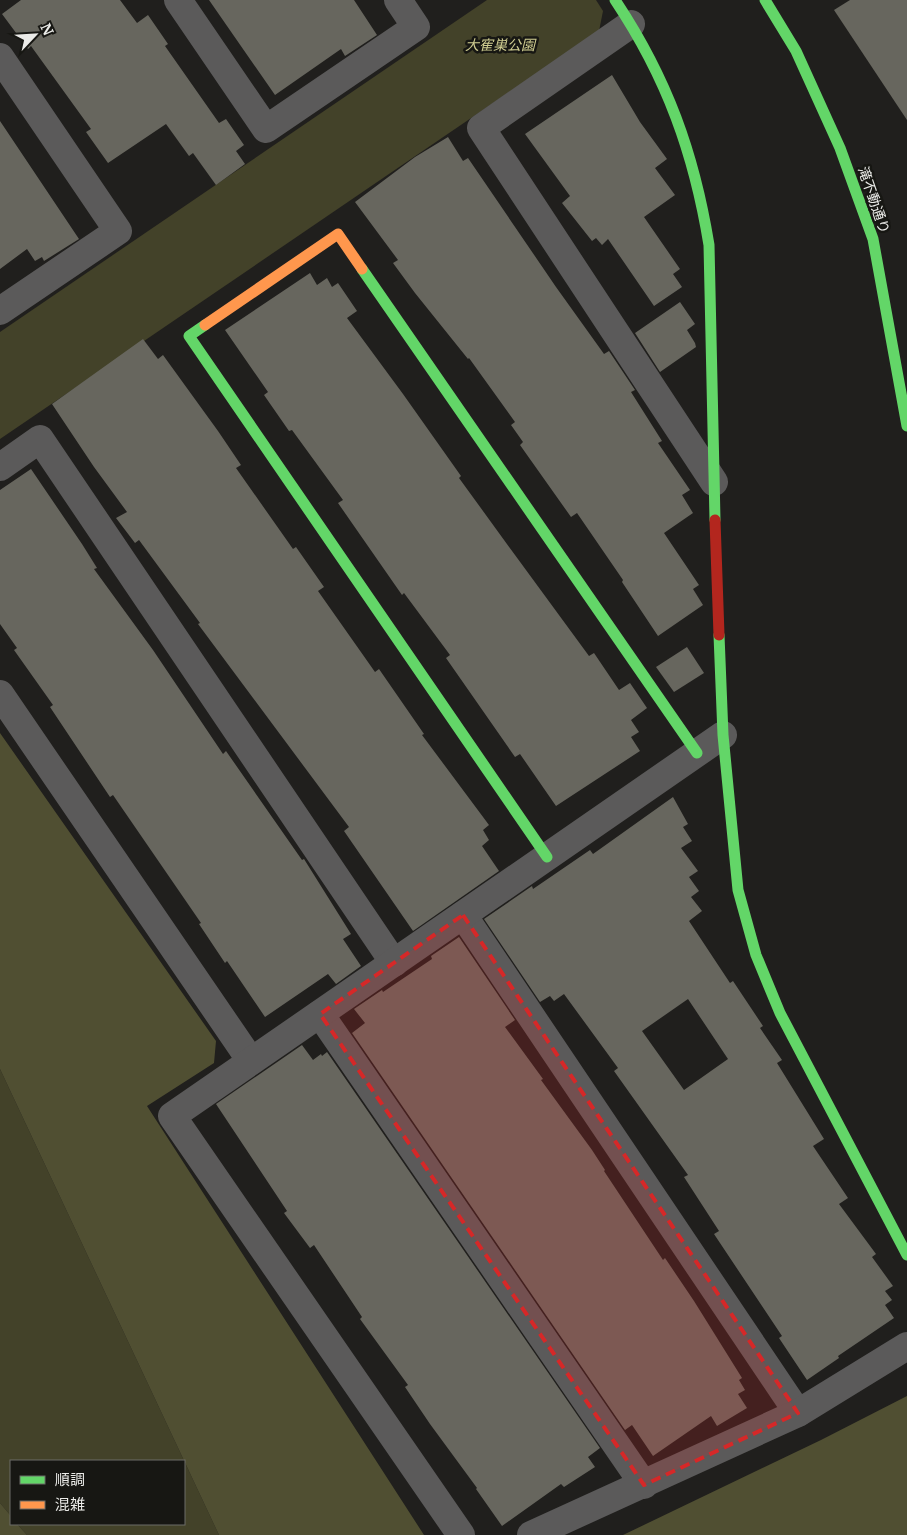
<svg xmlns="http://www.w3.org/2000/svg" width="907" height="1535" font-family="Merriweather,'Noto Sans JP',serif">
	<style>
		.green { fill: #434229 }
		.forest { fill: #504f32 }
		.building { fill: #67665e; fill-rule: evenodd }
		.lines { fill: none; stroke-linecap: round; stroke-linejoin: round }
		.street { stroke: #5b5a5a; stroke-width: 28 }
		.fast { stroke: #63d668; stroke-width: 11 }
		.slow { stroke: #ff974d; stroke-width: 11 }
		.jam { stroke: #b3261e; stroke-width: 11 }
		.marked { fill: #d62828; fill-opacity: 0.2; stroke: #d62828; stroke-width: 4; stroke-dasharray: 10 6; stroke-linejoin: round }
		.labels { text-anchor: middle; stroke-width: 5; stroke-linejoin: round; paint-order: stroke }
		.park-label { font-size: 14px; font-style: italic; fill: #d0cd91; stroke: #171713 }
		.street-label { font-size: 14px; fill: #ebebe8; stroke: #171713 }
	</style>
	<rect width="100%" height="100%" fill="#201f1d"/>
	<g class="green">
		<polygon points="487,0 596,0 603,11 599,31 0,439 0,332"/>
		<polygon points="0,1069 219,1535 27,1535 17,1524 184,1524 184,1461 11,1461 11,1516 0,1503"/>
	</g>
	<g class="forest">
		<polygon points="0,733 216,1041 214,1063 147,1106 424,1535 219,1535 0,1069"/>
		<polygon points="907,1396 907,1535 623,1535 821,1440"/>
		<polygon points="0,1503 11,1516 11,1524 17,1524 27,1535 0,1535"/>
	</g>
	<g class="building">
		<polygon points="21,0 120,0 137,23 148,15 168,44 165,46 219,123 226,119 244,145 236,151 245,164 216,185 193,153 189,156 166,124 108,163 86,132 91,129 31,46 28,49 2,14"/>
		<polygon points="209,0 354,0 377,35 345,56 341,49 275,95"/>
		<polygon points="850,0 907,0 907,120 834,10"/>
		<polygon points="612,75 640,122 667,159 655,168 675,195 644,217 680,269 673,274 682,287 654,306 608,239 602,245 596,238 592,241 562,203 570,196 525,134"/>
		<polygon points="0,121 79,239 44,261 42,257 35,261 27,249 0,269"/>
		<polygon points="448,137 463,161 468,158 556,287 604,354 609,351 635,390 631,392 662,441 658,443 690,490 682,495 693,513 664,533 699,585 693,589 703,605 658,636 622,582 623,580 577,513 571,517 520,445 523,442 511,425 515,422 469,358 468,359 415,293 393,263 398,260 355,202 415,157"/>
		<polygon points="310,273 317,285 327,278 332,287 338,283 357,311 347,318 403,394 461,476 459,478 515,555 589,656 594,653 619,690 630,683 647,708 631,720 639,732 631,737 640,751 556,806 520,754 515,757 446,658 450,655 404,593 402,595 338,503 343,500 292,430 289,431 264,395 268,392 225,330"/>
		<polygon points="680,302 695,324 687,330 695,343 696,347 660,372 635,333"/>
		<polygon points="143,339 158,359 163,355 218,431 241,465 236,468 293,549 296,547 324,587 318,591 375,672 379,669 424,734 422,735 489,825 483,830 489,840 482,846 499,871 413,931 344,831 349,827 198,624 200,623 139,540 135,543 116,518 127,512 94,467 52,404"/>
		<polygon points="31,469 82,544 97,568 94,569 153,650 223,754 226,751 302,860 304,859 351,934 343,939 361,966 336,984 328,974 265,1017 227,961 225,963 199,924 201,923 113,795 110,797 50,707 53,705 14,650 17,648 0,624 0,490"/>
		<polygon points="687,647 704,673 674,692 656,667"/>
		<path d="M673 797 688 824 683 827 692 841 681 848 698 871 689 877 699 891 691 897 702 911 689 921 730 983 733 981 763 1026 760 1028 782 1060 777 1063 824 1139 813 1146 848 1198 839 1204 876 1254 872 1257 893 1286 885 1291 892 1300 885 1305 894 1318 838 1356 839 1358 807 1380 779 1338 782 1336 714 1234 719 1231 684 1177 688 1175 614 1071 618 1068 564 994 554 1001 550 996 540 1002 484 919 532 886 533 889 590 850 593 854ZM688 999 728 1059 684 1090 642 1031Z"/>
		<polygon points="459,937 515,1020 505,1027 543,1079 541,1080 592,1150 605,1170 604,1171 663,1260 665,1258 694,1301 742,1378 739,1380 745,1390 738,1394 747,1408 717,1426 711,1416 653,1456 632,1425 625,1430 352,1033 365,1023 354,1009 382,990 383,992 432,959 431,956"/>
		<polygon points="302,1045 313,1060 321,1054 322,1056 327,1052 600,1448 588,1457 595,1467 564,1487 561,1484 502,1526 476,1489 477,1488 430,1424 405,1387 408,1385 360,1319 362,1317 314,1245 310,1248 284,1213 287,1211 216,1104"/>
	</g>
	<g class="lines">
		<g class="street">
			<polyline points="178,0 266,129 416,27 398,0"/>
			<polyline points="631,24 481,128 714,482"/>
			<polyline points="0,57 118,231 0,311"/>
			<polyline points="0,467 40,439 394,963"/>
			<polyline points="0,694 251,1061"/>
			<polyline points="463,915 798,1413"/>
			<polyline points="320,1014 644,1485"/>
			<polyline points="461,1535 172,1116 723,735"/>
			<polyline points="531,1535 798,1413 907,1346"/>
		</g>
		<g class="fast">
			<path d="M615 0C667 78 694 153 709 245L715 520"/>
			<polyline points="765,0 796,51 840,148 873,239 907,426"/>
			<polyline points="362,269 697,753"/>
			<polyline points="205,325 189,336 547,857"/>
			<polyline points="719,635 723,735 738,890 756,955 780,1013 907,1255"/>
		</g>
		<polyline class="slow" points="205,325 338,234 362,269"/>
		<polyline class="jam" points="715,520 719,635"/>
	</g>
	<path class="marked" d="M463 915 798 1413 644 1485 320 1014Z"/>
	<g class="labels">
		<g class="park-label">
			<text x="500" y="50">大寉巣公園</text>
		</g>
		<g class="street-label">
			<text transform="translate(874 200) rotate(71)" y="5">滝不動通り</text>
		</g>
	</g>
	<rect x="10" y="1460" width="175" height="65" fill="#171713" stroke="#6c6c68"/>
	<rect x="20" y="1476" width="25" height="8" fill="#63d668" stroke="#6c6c68"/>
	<text x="55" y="1485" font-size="15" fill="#ebebe8">順調</text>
	<rect x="20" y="1501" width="25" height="8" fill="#ff974d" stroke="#6c6c68"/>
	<text x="55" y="1510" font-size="15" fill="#ebebe8">混雑</text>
	<g transform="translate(35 35) rotate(65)" stroke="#171713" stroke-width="4" paint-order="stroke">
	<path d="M0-4L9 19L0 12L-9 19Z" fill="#ebebe8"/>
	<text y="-8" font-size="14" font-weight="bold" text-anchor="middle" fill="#ebebe8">N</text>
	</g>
</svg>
